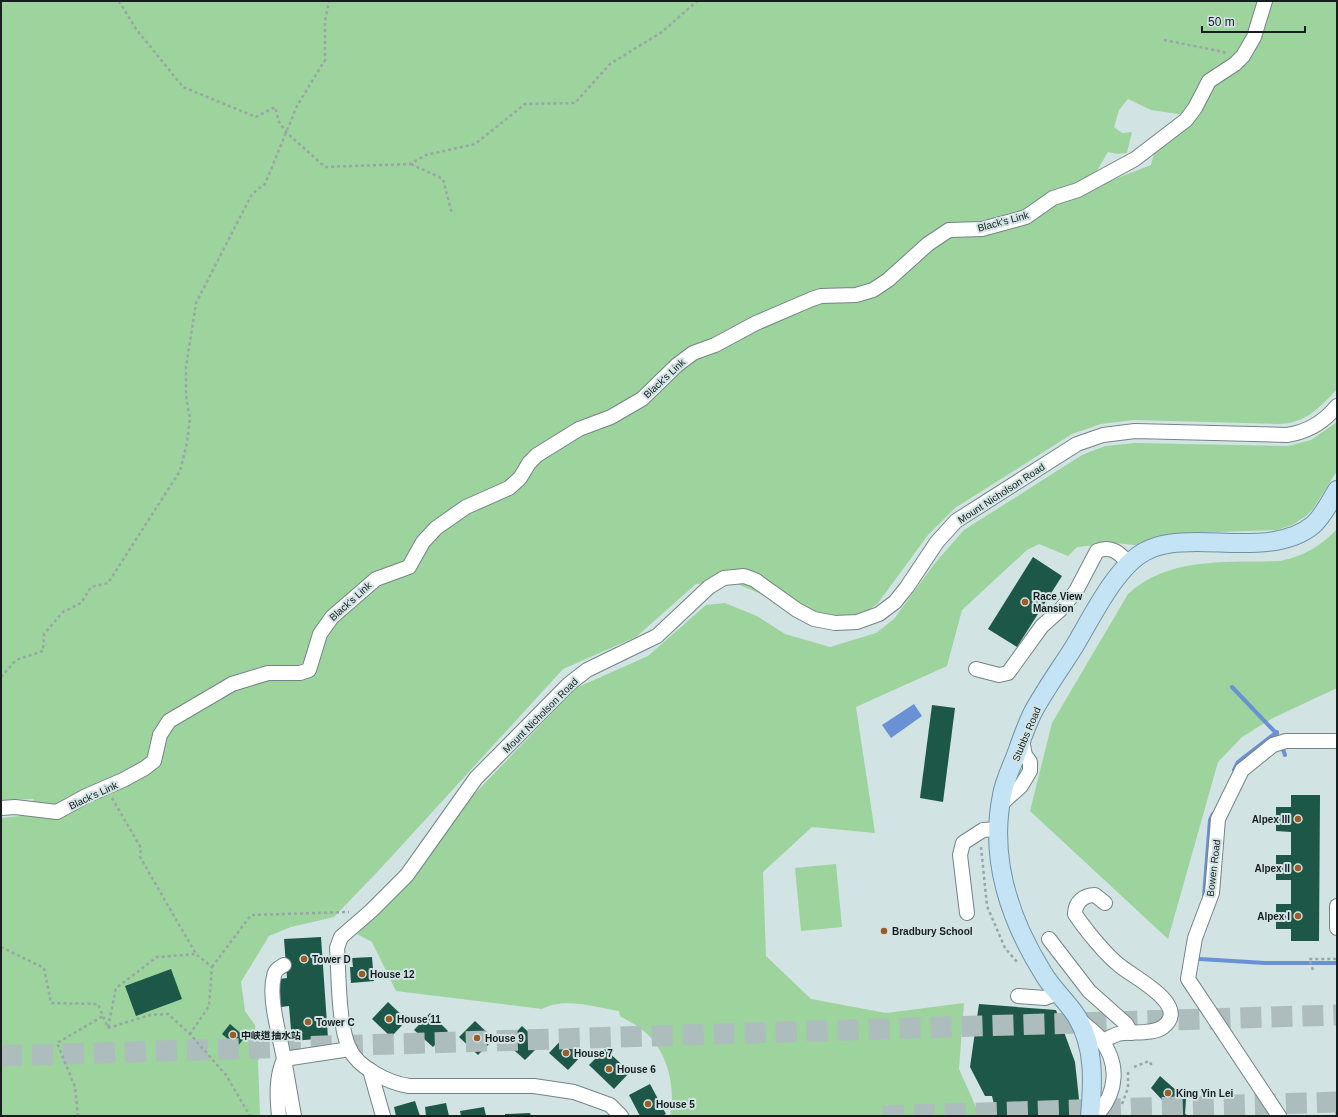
<svg xmlns="http://www.w3.org/2000/svg" width="1338" height="1117" font-family="Helvetica,'Noto Sans TC',sans-serif">
	<style>
		.green { fill: #9dd39c; fill-rule: evenodd }
		.water { fill: #6991d4 }
		.lines { fill: none; stroke-linecap: round; stroke-linejoin: round }
		.stream { stroke: #6991d4; stroke-width: 4 }
		.building { fill: #1c5748 }
		.highway-tunnel { stroke: #adbcbc; stroke-width: 21; stroke-dasharray: 21 10; stroke-linecap: butt }
		.minor-casing { stroke: #748485; stroke-width: 16 }
		.major-casing { stroke: #6d93a5; stroke-width: 20 }
		.path { stroke: #99a6a7; stroke-width: 2.5; stroke-dasharray: 3 3; stroke-linecap: butt }
		.minor { stroke: #fff; stroke-width: 14 }
		.major { stroke: #c4e4f5; stroke-width: 18 }
		.poi-dot { fill: #9c5c26; stroke: #d2e3e4; stroke-width: 1.5 }
		.labels { text-anchor: middle; stroke-width: 4; stroke-linejoin: round; paint-order: stroke }
		.street-label { font-size: 10px; fill: #171e1e; stroke: #d2e3e4 }
		.poi-label { font-size: 10px; font-weight: bold; fill: #171e1e; stroke: #d2e3e4; text-anchor: start }
	</style>
	<rect width="100%" height="100%" fill="#d2e3e4"/>
	<g class="green">
		<path d="M1 1H1337V389C1320 408 1304 424 1278 424L1134 420 1101 424 1072 434 955 508 928 535 878 603 865 613 830 623 728 580 696 584 636 637 563 669 382 867 334 917 291 927 269 936 241 982 245 1011 255 1025 256 1042 252 1049 260 1057 258 1061 260 1116H1V818L20 816 34 799 1 800ZM1128 99 1151 110 1185 115 1155 150 1151 165 1097 186 1092 179 1108 152 1118 154 1127 153 1132 132 1122 133 1114 127 1119 110Z"/>
		<path d="M1337 422V471L1313 509 1306 516 1292 525 1277 530 1186 533 1142 546 1116 543 1077 547 1068 556 1039 544 1027 550 962 610 947 666 856 707 875 833 812 827 763 872 766 956 811 999 886 1013 964 1003 959 1069 980 1116H670C676 1088 668 1053 646 1033 639 1026 628 1021 620 1016L619 1011C595 1007 564 997 542 1009L396 991 372 942 357 934 406 883 462 807 576 688 648 656 706 605 725 603 757 616 785 634 830 647 876 633 894 619 935 563 964 530 1082 455 1105 446 1135 443 1288 446 1311 440Z"/>
		<path d="M1337 529V688L1273 718 1242 737 1218 762 1168 939 1030 811 1052 723 1128 594C1169 556 1228 563 1280 561 1304 556 1321 546 1337 529Z"/>
		<polygon points="836,864 842,927 801,931 795,868"/>
	</g>
	<polygon class="water" points="914,704 922,716 891,738 882,725"/>
	<g class="lines">
		<g class="stream">
			<polyline points="1232,687 1277,734"/>
			<polyline points="1281,744 1285,755"/>
			<polyline points="1234,770 1238,762 1277,732"/>
			<polyline points="1204,896 1210,820 1213,814"/>
			<polyline points="1194,957 1200,959 1265,963 1337,963"/>
		</g>
	</g>
	<g class="building">
		<polygon points="1033,557 1062,576 1017,647 988,629"/>
		<polygon points="932,705 955,708 943,802 920,798"/>
		<polygon points="1291,795 1320,795 1319,941 1291,941 1291,929 1276,929 1276,904 1291,904 1291,880 1276,880 1276,855 1291,855 1291,832 1276,831 1276,807 1291,807"/>
		<polygon points="321,937 328,1038 292,1041 289,1006 281,1007 279,979 287,978 284,939"/>
		<polygon points="372,957 374,981 351,983 350,967 353,967 352,958"/>
		<polygon points="171,969 182,999 136,1016 125,986"/>
		<polygon points="388,1002 407,1020 391,1037 372,1019"/>
		<polygon points="979,1004 1056,1010 1075,1062 1079,1099 1071,1116 997,1116 992,1096 985,1096 970,1067"/>
		<polygon points="430,1013 448,1031 433,1047 414,1030"/>
		<polygon points="475,1021 494,1039 478,1055 459,1037"/>
		<polygon points="230,1024 245,1037 237,1047 222,1034"/>
		<polygon points="522,1026 541,1044 525,1060 506,1043"/>
		<polygon points="565,1036 583,1054 568,1070 549,1053"/>
		<polygon points="605,1049 630,1072 614,1089 589,1065"/>
		<polygon points="1160,1076 1186,1099 1185,1114 1190,1116 1164,1116 1164,1102 1151,1088"/>
		<polygon points="650,1084 666,1114 662,1116 640,1116 629,1095"/>
		<polygon points="1337,1100 1337,1116 1336,1116 1334,1101"/>
		<polygon points="415,1101 420,1116 396,1116 394,1107"/>
		<polygon points="446,1103 449,1116 426,1116 425,1107"/>
		<polygon points="484,1107 486,1116 461,1116 460,1111"/>
		<polygon points="530,1113 531,1116 505,1116 505,1114"/>
	</g>
	<g class="lines">
		<g class="highway-tunnel">
			<polyline points="1,1056 1337,1015"/>
			<polyline points="883,1116 1337,1102"/>
		</g>
		<defs>
			<g id="minor">
				<path d="M976 669 999 675 1008 673 1042 626 1061 609 1076 591 1097 551C1111 545 1120 553 1128 563"/>
				<polyline points="1001,804 1021,786 1030,771 1030,762 1025,755 1022,740"/>
				<polyline points="1,808 15,807 57,812 86,796 123,780 145,768 154,761 160,735 169,721 232,684 268,673 300,673 309,670 320,634 332,617 376,579 409,567 423,542 436,528 466,507 509,488 520,478 529,463 537,455 579,429 611,417 642,399 677,365 693,353 715,345 756,323 812,299 821,296 856,295 873,290 888,280 928,244 949,230 982,229 1026,217 1053,198 1078,190 1135,159 1186,120 1195,108 1209,81 1235,64 1243,56 1254,37 1265,1"/>
				<polyline points="1337,906 1337,928"/>
				<polyline points="967,913 960,855 963,843 983,830 998,829"/>
				<polyline points="1049,939 1089,991 1126,1024 1131,1033"/>
				<polyline points="1018,996 1045,998 1058,993"/>
				<path d="M1080 1020C1086 1026 1094 1031 1099 1037 1120 1063 1118 1092 1096 1116"/>
				<path d="M1101 1041C1107 1039 1112 1036 1118 1034 1132 1031 1152 1035 1163 1027 1192 1005 1131 976 1119 965 1106 955 1084 928 1075 914 1075 902 1084 895 1095 895L1105 903"/>
				<polyline points="370,1070 383,1116"/>
				<path d="M279 1116C277 1096 276 1077 284 1059 280 1036 268 999 274 976 275 970 279 968 284 965"/>
				<polyline points="294,1116 284,1059 350,1049"/>
				<path d="M621 1116 610 1105 574 1092 534 1086H409C389 1083 358 1068 349 1048 338 1022 339 977 337 948L341 937 371 911 407 875 476 778 569 684 587 670 657 636 709 587 724 578 744 576 755 580 797 610 814 619 835 623 857 622 879 614 895 602 907 587 937 542 956 521 1077 444 1103 435 1135 431 1287 435C1307 432 1324 422 1337 406"/>
				<polyline points="1279,1116 1188,979 1195,938 1212,893 1218,819 1242,770 1273,745 1286,741 1337,741"/>
			</g>
			<path id="major" d="M1090 1116C1093 1083 1095 1047 1077 1017 1067 1001 1052 989 1043 973 1010 920 989 859 1002 795 1004 782 1011 768 1016 755 1021 741 1026 726 1033 712 1045 690 1060 669 1074 647 1091 619 1115 568 1144 552 1160 543 1179 542 1197 542 1233 542 1283 550 1313 525 1323 516 1330 502 1337 490"/>
		</defs>
		<use href="#minor" class="minor-casing"/>
		<use href="#major" class="major-casing"/>
		<g class="path">
			<polyline points="119,1 136,29 183,87 256,117 275,107 279,122 286,132 325,167 410,164 426,155 475,144 525,104 575,103 610,64 662,32 697,1"/>
			<polyline points="1164,40 1224,52 1225,54"/>
			<polyline points="411,164 443,179 452,214"/>
			<polyline points="1,677 16,660 43,651 44,634 63,612 81,603 91,587 108,583 180,471 187,443 190,418 186,396 186,367 196,303 252,194 265,184 297,106 325,60 325,21 329,1"/>
			<polyline points="112,798 141,848 140,857 196,954 212,967 209,1006 190,1034"/>
			<polyline points="981,847 987,906 1005,948 1018,963"/>
			<polyline points="1,947 44,968 51,1003 98,1004 108,1028"/>
			<polyline points="212,967 251,915 349,912"/>
			<polyline points="1313,970 1309,959 1337,959"/>
			<polyline points="108,1027 116,988 157,957 196,954"/>
			<polyline points="108,1028 150,1015 168,1014 190,1034 226,1075 250,1116"/>
			<polyline points="1134,1067 1149,1061 1153,1067"/>
			<polyline points="1122,1104 1128,1088 1128,1070"/>
			<polyline points="78,1116 75,1087 57,1043 103,1016"/>
		</g>
		<use href="#minor" class="minor"/>
		<use href="#major" class="major"/>
	</g>
	<g class="poi-dot">
		<circle cx="1025" cy="602" r="4"/>
		<circle cx="1298" cy="819" r="4"/>
		<circle cx="1298" cy="868" r="4"/>
		<circle cx="1298" cy="916" r="4"/>
		<circle cx="884" cy="931" r="4"/>
		<circle cx="304" cy="959" r="4"/>
		<circle cx="362" cy="974" r="4"/>
		<circle cx="389" cy="1019" r="4"/>
		<circle cx="308" cy="1022" r="4"/>
		<circle cx="233" cy="1035" r="4"/>
		<circle cx="477" cy="1038" r="4"/>
		<circle cx="566" cy="1053" r="4"/>
		<circle cx="609" cy="1069" r="4"/>
		<circle cx="1168" cy="1093" r="4"/>
		<circle cx="648" cy="1104" r="4"/>
	</g>
	<g class="labels">
		<g class="street-label">
			<text transform="translate(1003 221) rotate(-15)" y="4">Black's Link</text>
			<text transform="translate(664 378) rotate(-43)" y="4">Black's Link</text>
			<text transform="translate(1001 493) rotate(-33)" y="4">Mount Nicholson Road</text>
			<text transform="translate(350 601) rotate(-42)" y="4">Black's Link</text>
			<text transform="translate(540 715) rotate(-45)" y="4">Mount Nicholson Road</text>
			<text transform="translate(1026 734) rotate(-67)" y="4">Stubbs Road</text>
			<text transform="translate(93 795) rotate(-25)" y="4">Black's Link</text>
			<text transform="translate(1213 868) rotate(-83)" y="4">Bowen Road</text>
		</g>
		<g class="poi-label">
			<text x="1033" y="600">Race View<tspan x="1033" dy="12">Mansion</tspan></text>
			<text x="1290" y="823" text-anchor="end">Alpex III</text>
			<text x="1290" y="872" text-anchor="end">Alpex II</text>
			<text x="1290" y="920" text-anchor="end">Alpex I</text>
			<text x="892" y="935">Bradbury School</text>
			<text x="312" y="963">Tower D</text>
			<text x="370" y="978">House 12</text>
			<text x="397" y="1023">House 11</text>
			<text x="316" y="1026">Tower C</text>
			<text x="241" y="1039">中峽道抽水站</text>
			<text x="485" y="1042">House 9</text>
			<text x="574" y="1057">House 7</text>
			<text x="617" y="1073">House 6</text>
			<text x="1176" y="1097">King Yin Lei</text>
			<text x="656" y="1108">House 5</text>
		</g>
	</g>
	<rect width="1338" height="1117" fill="none" stroke="#171e1e" stroke-width="4"/>
	<path d="M1202 26v6h103v-6" fill="none" stroke="#171e1e" stroke-width="2"/>
	<text x="1208" y="26" font-size="12" fill="#171e1e" stroke="#d2e3e4" stroke-width="3" paint-order="stroke">50 m</text>
</svg>
